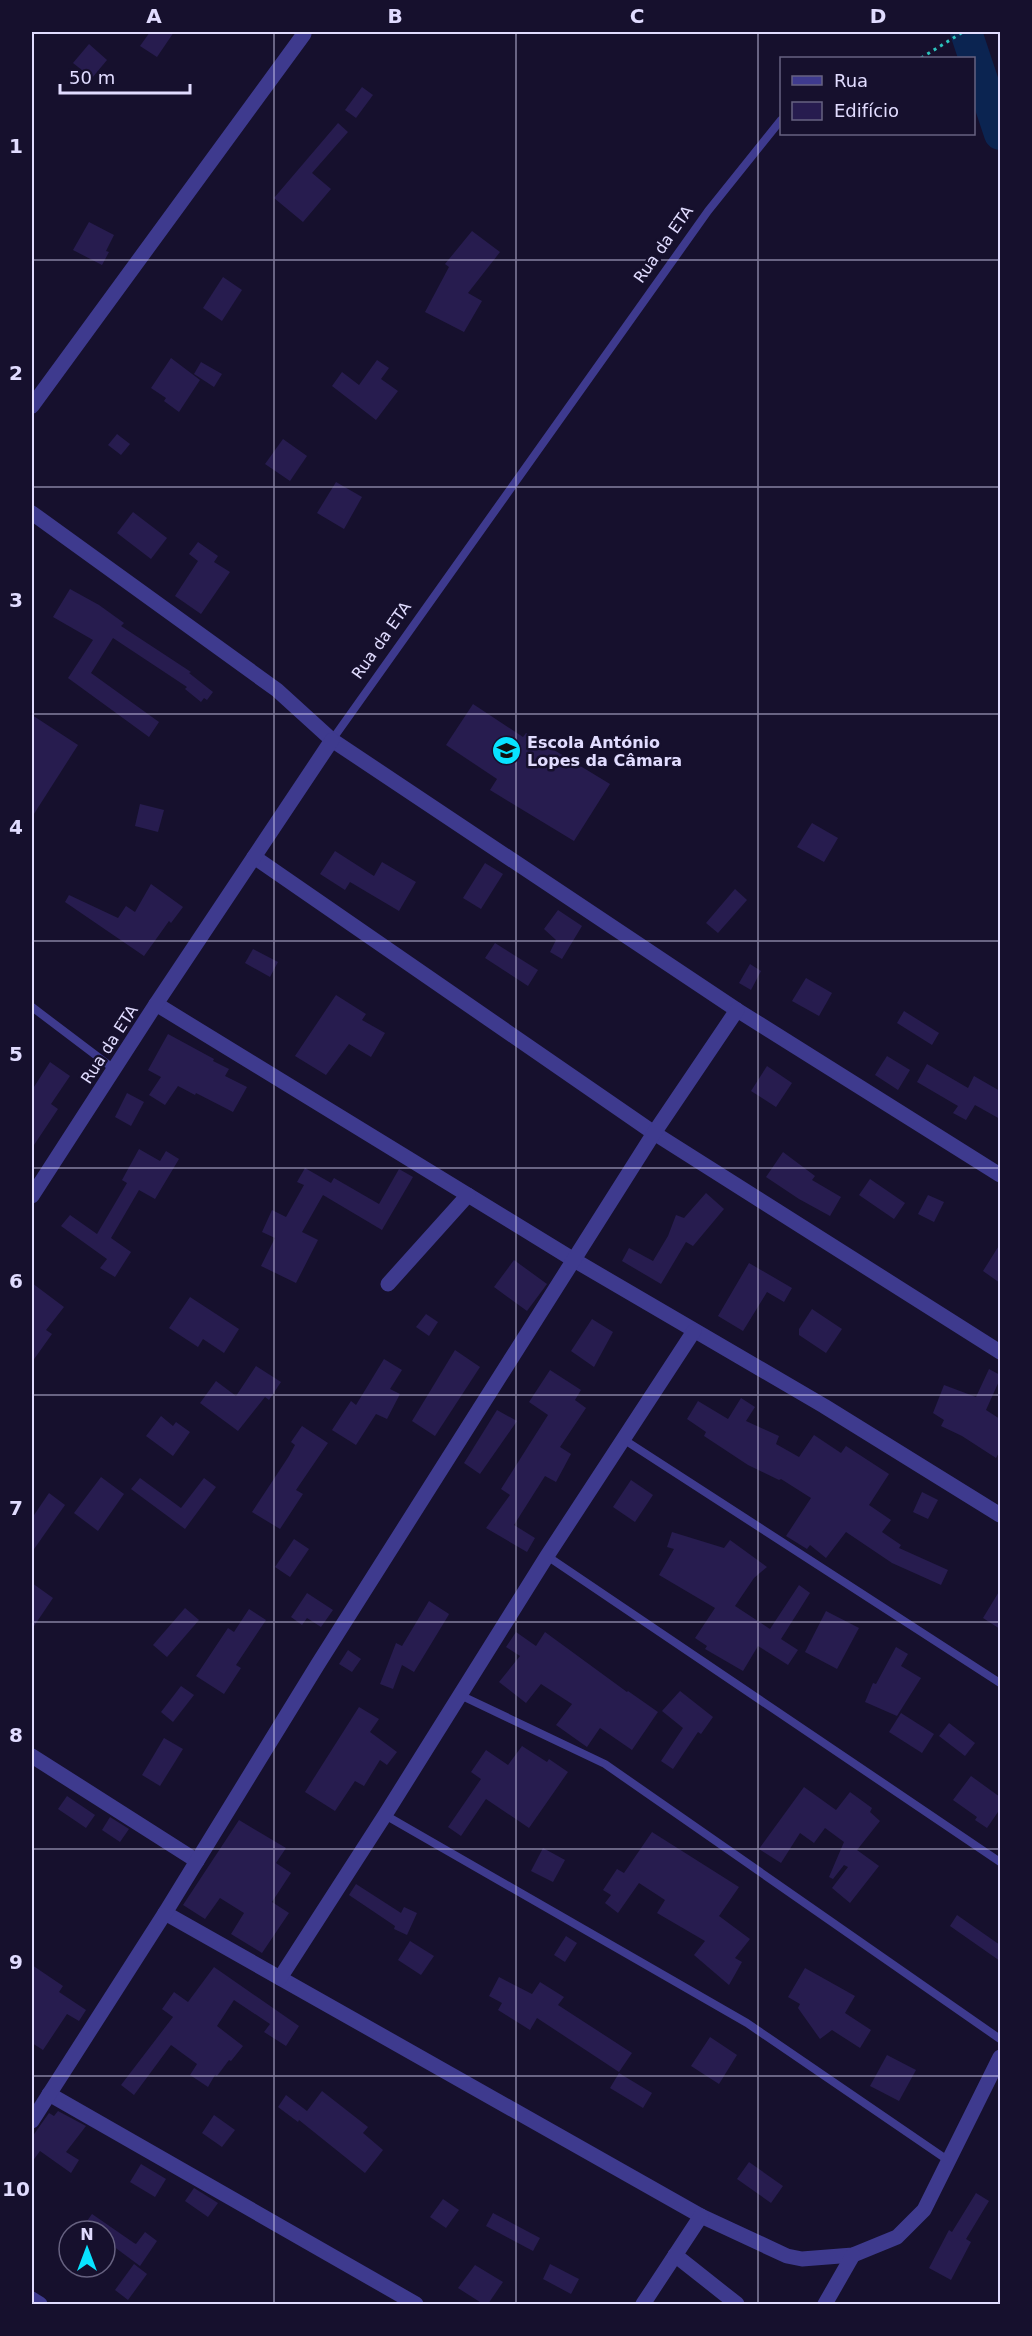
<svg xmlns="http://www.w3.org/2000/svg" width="1032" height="2336" font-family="'DejaVu Sans',sans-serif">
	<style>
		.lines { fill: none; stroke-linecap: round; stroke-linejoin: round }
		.river { stroke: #0b2451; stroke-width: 32 }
		.building { fill: #271c4f }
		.path { stroke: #2cc4bd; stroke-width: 3; stroke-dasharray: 3 4.5; stroke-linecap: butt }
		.lane { stroke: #3e3a8e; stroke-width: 8 }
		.street { stroke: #3e3a8e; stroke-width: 15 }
		.grid { fill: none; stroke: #e1dcff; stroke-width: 1.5; stroke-opacity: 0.55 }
		.labels { text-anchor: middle; stroke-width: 5; stroke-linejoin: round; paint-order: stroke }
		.street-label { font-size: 16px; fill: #e1dcff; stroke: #16102d }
		.poi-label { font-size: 16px; font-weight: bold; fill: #e1dcff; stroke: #16102d; text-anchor: start }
		.neatline { fill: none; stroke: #e1dcff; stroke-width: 2 }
		.grid-label { font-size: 20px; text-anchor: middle; font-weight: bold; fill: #e1dcff }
	</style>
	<rect width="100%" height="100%" fill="#16102d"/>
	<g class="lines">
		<polyline class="river" points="966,32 1000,134"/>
	</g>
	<g class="building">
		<polygon points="150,32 174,32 157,57 140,46"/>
		<polygon points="89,44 107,60 92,78 73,63"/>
		<polygon points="362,87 373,95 356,118 345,110"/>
		<polygon points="338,123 348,132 312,173 331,189 303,222 274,198"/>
		<polygon points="89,222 114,235 106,251 109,252 102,265 73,250"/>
		<polygon points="472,231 500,252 468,293 482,301 464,332 425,312 449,267 445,264"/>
		<polygon points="223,277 242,290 222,321 203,308"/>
		<polygon points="171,358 200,380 179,412 164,401 166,398 151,388"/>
		<polygon points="377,360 389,368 381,379 398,391 376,420 332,386 342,372 359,385"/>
		<polygon points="201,362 222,374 214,387 194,374"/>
		<polygon points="117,434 130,444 121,455 108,445"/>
		<polygon points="283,439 307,456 290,481 265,464"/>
		<polygon points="336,482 362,497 344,529 317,513"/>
		<polygon points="133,512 167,538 151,559 117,533"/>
		<polygon points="198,542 218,556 214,562 230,572 201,614 175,596 198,561 189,554"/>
		<polygon points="70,589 99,605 124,623 121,626 191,672 189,673 213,692 207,700 204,698 201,702 185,689 187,687 113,638 91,673 159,722 149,737 68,678 93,640 53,617"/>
		<polygon points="473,704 523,737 526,733 610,784 574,841 490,790 497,779 446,745"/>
		<polygon points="32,715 78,745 32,817"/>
		<polygon points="140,804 164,810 158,832 135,826"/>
		<polygon points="812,823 838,838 824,862 797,847"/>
		<polygon points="335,851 374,876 382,862 416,882 399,911 350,882 345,890 320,874"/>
		<polygon points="485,863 503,874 481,909 463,898"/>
		<polygon points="151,884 183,907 171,923 169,921 144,956 65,902 69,895 118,918 126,906 135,912"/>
		<polygon points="735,889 747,900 718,933 706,923"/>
		<polygon points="558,910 582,926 562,959 550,952 556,940 544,929"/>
		<polygon points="495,943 538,970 528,986 485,958"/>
		<polygon points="253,949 278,962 270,977 245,963"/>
		<polygon points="750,964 761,971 751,990 739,983"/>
		<polygon points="806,978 832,993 819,1016 792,1001"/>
		<polygon points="336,995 366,1014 362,1020 385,1033 371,1057 349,1044 326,1075 295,1056"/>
		<polygon points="904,1011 939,1033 932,1045 897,1023"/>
		<polygon points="168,1034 214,1059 213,1061 229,1069 225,1076 247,1087 233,1112 196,1093 195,1095 178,1086 165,1105 149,1095 161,1077 148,1070"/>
		<polygon points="887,1056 910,1070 898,1090 875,1075"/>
		<polygon points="50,1062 70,1076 51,1104 58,1109 32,1148 32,1090"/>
		<polygon points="927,1064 968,1088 974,1076 1000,1091 1000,1119 975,1105 966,1120 953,1113 958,1106 917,1082"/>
		<polygon points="767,1066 792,1083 776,1107 751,1091"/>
		<polygon points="127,1093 144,1102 131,1126 115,1117"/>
		<polygon points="139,1149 160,1161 166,1151 179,1159 155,1199 139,1190 111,1238 131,1252 115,1277 100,1268 107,1259 61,1226 70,1215 97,1234 127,1183 122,1180"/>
		<polygon points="783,1152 815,1176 812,1180 841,1197 830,1216 799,1199 766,1177"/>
		<polygon points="305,1168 331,1183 334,1178 379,1204 399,1169 413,1177 382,1230 323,1195 302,1232 318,1240 296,1283 261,1266 275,1238 262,1232 272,1210 286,1217 304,1185 297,1182"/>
		<polygon points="870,1179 905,1203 894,1219 859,1195"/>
		<polygon points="706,1193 724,1209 693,1246 686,1242 661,1284 622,1261 629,1248 653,1261 668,1236 676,1215 684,1218"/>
		<polygon points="928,1195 944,1202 934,1222 918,1214"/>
		<polygon points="1000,1244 1000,1283 983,1271"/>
		<polygon points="514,1260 547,1284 527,1311 494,1287"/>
		<polygon points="749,1263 792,1288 784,1302 767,1292 743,1331 718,1316"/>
		<polygon points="32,1283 64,1307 46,1330 52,1334 32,1362"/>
		<polygon points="190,1297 239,1329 224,1353 203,1339 198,1347 169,1328"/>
		<polygon points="812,1309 842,1329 826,1353 799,1335 799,1329"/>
		<polygon points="426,1314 438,1322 429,1336 416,1327"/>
		<polygon points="592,1319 613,1332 594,1367 571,1351"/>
		<polygon points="455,1350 480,1367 435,1436 412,1421"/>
		<polygon points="384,1359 402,1370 390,1389 400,1394 387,1419 376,1414 356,1445 332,1430 351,1401 356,1405"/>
		<polygon points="256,1366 281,1382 269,1400 265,1397 238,1431 200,1403 216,1381 236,1396"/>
		<polygon points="989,1369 1000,1375 1000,1379 986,1410 1000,1419 1000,1451 996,1458 962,1436 941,1426 944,1420 933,1413 944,1385 976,1397"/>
		<polygon points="550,1370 581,1390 575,1400 586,1408 560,1447 571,1454 556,1482 545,1476 514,1525 535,1538 527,1552 486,1528 510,1495 501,1489 548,1415 529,1402"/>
		<polygon points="741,1398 755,1407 746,1421 779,1436 776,1444 799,1457 814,1435 841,1453 846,1446 889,1474 869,1505 891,1520 882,1532 901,1545 899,1548 948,1570 941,1585 892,1563 846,1532 826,1558 810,1545 807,1549 786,1536 811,1498 781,1479 779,1480 748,1465 704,1436 706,1432 687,1419 698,1401 728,1419"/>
		<polygon points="497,1410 517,1421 480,1474 464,1463"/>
		<polygon points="161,1416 173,1426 176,1422 190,1432 173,1456 146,1436"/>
		<polygon points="302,1426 328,1443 296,1490 303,1494 280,1529 252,1512 289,1456 295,1445 291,1442"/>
		<polygon points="101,1477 124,1494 98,1531 74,1513"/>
		<polygon points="140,1478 181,1508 204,1478 216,1487 185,1529 131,1489"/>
		<polygon points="631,1480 653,1495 635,1522 613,1507"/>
		<polygon points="922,1492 938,1500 928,1519 913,1512"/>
		<polygon points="49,1493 65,1505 32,1552 32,1518"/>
		<polygon points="672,1532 724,1548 730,1540 767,1567 754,1578 735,1606 770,1629 799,1585 810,1593 781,1639 798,1650 788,1665 758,1646 743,1671 705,1649 707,1646 695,1638 715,1608 659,1575 674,1549 667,1547"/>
		<polygon points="294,1539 309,1549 290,1577 275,1567"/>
		<polygon points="32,1583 53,1598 32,1629"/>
		<polygon points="1000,1590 1000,1629 983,1618"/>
		<polygon points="307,1593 333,1610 321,1627 307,1618 302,1625 291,1617"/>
		<polygon points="429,1601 449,1614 448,1616 414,1672 402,1665 393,1689 380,1684 396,1643 402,1646"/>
		<polygon points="185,1608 199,1620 167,1657 153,1645"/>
		<polygon points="249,1609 266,1620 236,1665 241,1668 224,1694 196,1676 228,1628 234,1632"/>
		<polygon points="826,1611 859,1628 837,1669 805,1652"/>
		<polygon points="516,1632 536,1646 545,1632 627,1692 628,1691 658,1712 632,1750 600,1728 587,1747 556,1725 572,1704 541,1684 526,1703 499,1682 520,1656 506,1647"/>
		<polygon points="896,1647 908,1654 901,1666 921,1678 897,1716 865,1702 873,1683 876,1684"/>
		<polygon points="348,1650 361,1659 352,1672 339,1664"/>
		<polygon points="181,1686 194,1695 173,1722 161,1712"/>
		<polygon points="680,1691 713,1717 701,1734 698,1732 673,1769 661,1761 683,1728 662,1711"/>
		<polygon points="359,1707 379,1719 370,1732 397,1752 387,1765 380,1760 364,1786 355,1781 335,1811 305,1792"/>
		<polygon points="901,1713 934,1734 922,1753 889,1732"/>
		<polygon points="949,1723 975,1743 965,1756 939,1736"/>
		<polygon points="164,1738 183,1749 160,1786 142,1775"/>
		<polygon points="522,1746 547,1762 549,1759 568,1772 529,1828 486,1799 461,1836 448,1827 481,1779 471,1772 486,1750 508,1765"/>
		<polygon points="971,1776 1000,1797 1000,1809 987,1828 975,1820 977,1817 953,1800"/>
		<polygon points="804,1787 836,1810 850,1792 872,1808 870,1812 880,1821 857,1850 879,1866 850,1903 832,1888 848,1867 844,1865 833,1879 829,1877 844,1842 825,1828 814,1843 800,1833 781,1863 759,1849"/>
		<polygon points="67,1796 95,1815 86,1828 58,1809"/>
		<polygon points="110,1817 129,1829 120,1842 102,1830"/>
		<polygon points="239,1820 286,1848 276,1863 291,1873 272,1902 289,1913 262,1953 231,1934 244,1913 220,1898 205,1919 183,1905"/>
		<polygon points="652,1832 739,1887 719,1916 750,1939 735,1958 742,1962 729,1985 694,1955 705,1941 657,1913 665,1900 639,1883 618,1913 605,1903 611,1895 603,1890 617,1869 624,1873"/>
		<polygon points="543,1848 565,1860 553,1882 531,1871"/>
		<polygon points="356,1884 401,1913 404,1907 417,1913 407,1935 394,1929 395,1926 349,1895"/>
		<polygon points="957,1915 1000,1945 1000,1961 950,1926"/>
		<polygon points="566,1936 577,1943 565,1962 554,1955"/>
		<polygon points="410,1941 434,1956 421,1975 398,1960"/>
		<polygon points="32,1965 63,1986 59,1992 86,2010 79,2021 67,2014 43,2050 32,2043"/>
		<polygon points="214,1967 299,2026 286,2046 264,2032 270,2024 234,2000 217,2026 243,2046 231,2061 229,2060 217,2076 215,2075 208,2087 190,2075 197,2064 171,2045 134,2095 121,2085 173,2017 162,2009 174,1992 188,2002"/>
		<polygon points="805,1968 855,1996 845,2013 871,2030 860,2048 832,2030 820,2039 798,2008 800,2004 788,1997"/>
		<polygon points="499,1977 532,1994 540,1982 564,1997 558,2005 632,2053 619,2072 537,2018 530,2030 498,2010 502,2003 489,1996"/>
		<polygon points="710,2037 737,2055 719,2084 691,2066"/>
		<polygon points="887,2055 916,2070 899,2101 870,2086"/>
		<polygon points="619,2073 652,2093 643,2108 610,2088"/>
		<polygon points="322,2091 368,2127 363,2133 383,2150 365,2173 299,2120 298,2122 278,2107 286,2095 307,2111"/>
		<polygon points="58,2111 86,2126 66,2152 79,2160 71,2173 40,2151 32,2162 32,2137 49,2113 54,2116"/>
		<polygon points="214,2115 235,2130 222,2147 202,2133"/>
		<polygon points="749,2162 783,2186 771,2203 737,2179"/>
		<polygon points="141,2164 166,2179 155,2197 130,2182"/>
		<polygon points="194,2188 218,2203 208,2217 185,2201"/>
		<polygon points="976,2193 989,2201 966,2239 971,2242 951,2280 929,2268 949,2230 952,2232"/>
		<polygon points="443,2199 459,2210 446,2228 430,2217"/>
		<polygon points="493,2213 540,2238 533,2251 486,2226"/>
		<polygon points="92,2214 134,2243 136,2244 145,2232 157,2241 140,2266 105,2240 105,2231 80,2231"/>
		<polygon points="134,2264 147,2274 128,2300 115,2290"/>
		<polygon points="550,2264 579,2279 571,2294 543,2279"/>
		<polygon points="475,2265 503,2282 488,2304 483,2304 458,2288"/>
	</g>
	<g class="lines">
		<polyline class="path" points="921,58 963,32"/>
		<g class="lane">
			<polyline points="332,740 708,211 781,120"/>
			<polyline points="32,1007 114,1069"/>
			<polyline points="623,1439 1000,1683"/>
			<polyline points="547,1556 1000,1862"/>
			<polyline points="460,1695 605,1764 1000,2039"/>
			<polyline points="385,1815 747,2023 949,2161"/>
		</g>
		<g class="street">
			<polyline points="32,406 304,34"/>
			<polyline points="32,513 277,690 332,740 737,1010 1000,1175"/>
			<polyline points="254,857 654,1133 1000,1352"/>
			<polyline points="156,1004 574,1260 824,1406 1000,1515"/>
			<polyline points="32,1196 156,1004 332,740"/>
			<polyline points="388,1284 468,1195"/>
			<polyline points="32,1756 197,1861"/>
			<polyline points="165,1913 701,2216 787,2256 802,2259 853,2255 897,2237 924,2210 1000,2057"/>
			<polyline points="280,1978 385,1815 547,1556 694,1331"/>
			<polyline points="49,2094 416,2304"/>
			<polyline points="32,2121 165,1913 318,1664 654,1133 737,1010"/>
			<polyline points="675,2255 737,2304"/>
			<polyline points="32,2299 40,2304"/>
			<polyline points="643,2304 701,2216"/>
			<polyline points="825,2304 853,2255"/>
		</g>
	</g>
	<path class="grid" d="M274 32V2304M516 32V2304M758 32V2304M32 260H1000M32 487H1000M32 714H1000M32 941H1000M32 1168H1000M32 1395H1000M32 1622H1000M32 1849H1000M32 2076H1000"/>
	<defs>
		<symbol id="school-disc" viewBox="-11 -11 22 22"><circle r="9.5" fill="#08e3ff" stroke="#16102d"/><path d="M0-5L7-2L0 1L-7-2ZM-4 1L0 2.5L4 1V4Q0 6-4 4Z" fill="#111"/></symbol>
	</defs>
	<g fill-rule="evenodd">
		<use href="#school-disc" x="490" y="734" width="33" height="33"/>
	</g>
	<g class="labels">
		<g class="street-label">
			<text transform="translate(663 244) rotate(-55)" y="6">Rua da ETA</text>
			<text transform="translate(381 640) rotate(-55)" y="6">Rua da ETA</text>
			<text transform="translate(109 1044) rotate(-57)" y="6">Rua da ETA</text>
		</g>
		<g class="poi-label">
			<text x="527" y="748">Escola António<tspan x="527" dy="18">Lopes da Câmara</tspan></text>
		</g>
	</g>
	<rect width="1032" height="2336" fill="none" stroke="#16102d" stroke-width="66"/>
	<rect x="780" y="57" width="195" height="78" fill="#16102d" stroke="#676281" stroke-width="1.5"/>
	<rect x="792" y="76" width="30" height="9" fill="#3e3a8e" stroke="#676281" stroke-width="1.5"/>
	<text x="834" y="87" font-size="18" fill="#e1dcff">Rua</text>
	<rect x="792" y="102" width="30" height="18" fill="#271c4f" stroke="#676281" stroke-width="1.5"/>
	<text x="834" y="117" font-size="18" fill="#e1dcff">Edifício</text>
	<g transform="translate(87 2249)"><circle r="28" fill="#16102d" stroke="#676281" stroke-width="1.5"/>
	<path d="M0-4.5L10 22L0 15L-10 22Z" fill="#08e3ff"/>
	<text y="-9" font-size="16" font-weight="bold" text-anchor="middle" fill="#e1dcff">N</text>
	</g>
	<path d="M60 84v9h130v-9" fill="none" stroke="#e1dcff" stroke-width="3"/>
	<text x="69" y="84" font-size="18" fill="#e1dcff" stroke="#16102d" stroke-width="4.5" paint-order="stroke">50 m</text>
	<rect x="33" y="33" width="966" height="2270" class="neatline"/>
	<g class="grid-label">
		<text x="154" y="23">A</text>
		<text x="395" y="23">B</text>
		<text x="637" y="23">C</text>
		<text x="878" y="23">D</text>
		<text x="16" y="153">1</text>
		<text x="16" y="380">2</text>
		<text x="16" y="607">3</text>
		<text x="16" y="834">4</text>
		<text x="16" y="1061">5</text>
		<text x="16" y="1288">6</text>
		<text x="16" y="1515">7</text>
		<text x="16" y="1742">8</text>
		<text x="16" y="1969">9</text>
		<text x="16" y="2196">10</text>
	</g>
</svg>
